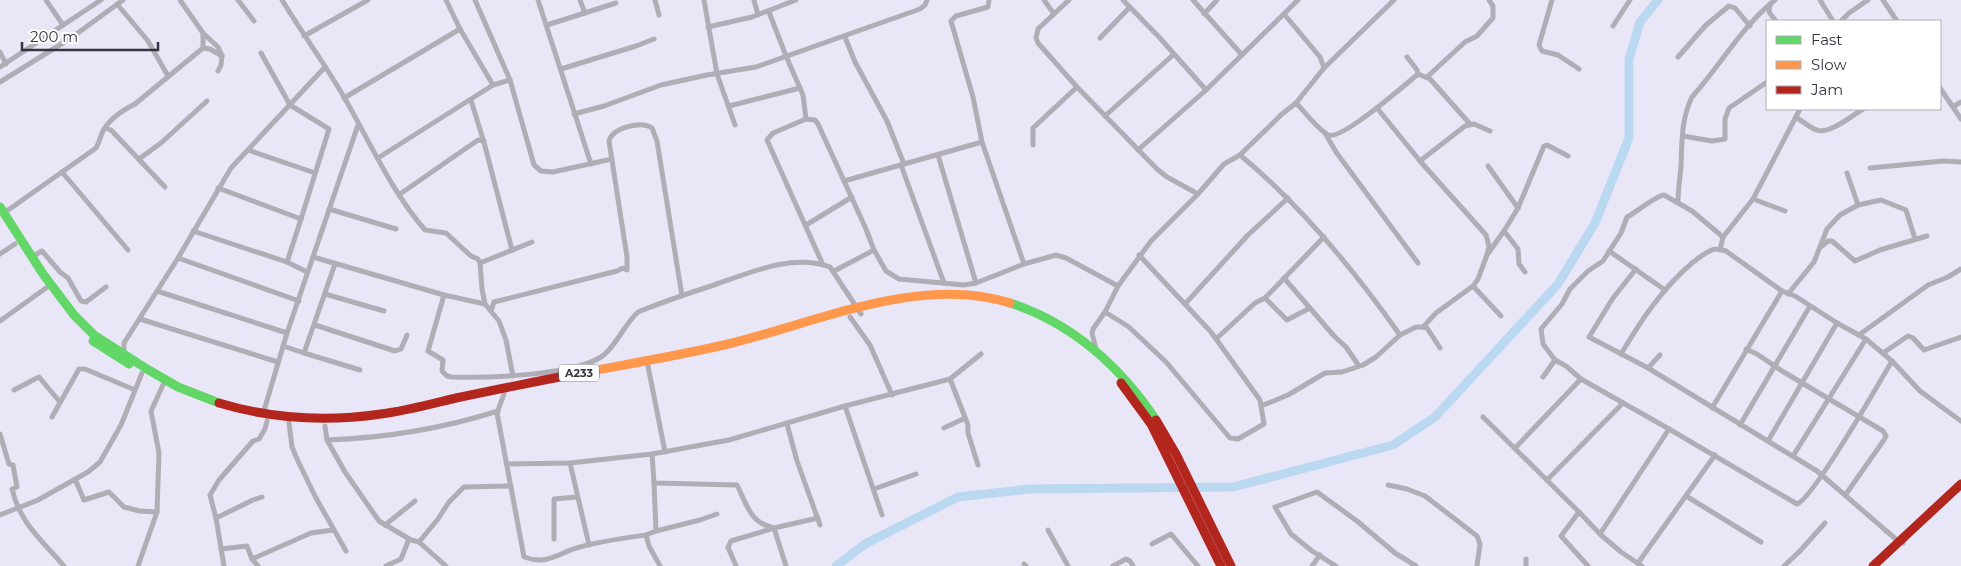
<svg xmlns="http://www.w3.org/2000/svg" width="1961" height="566" font-family="Montserrat,sans-serif">
	<style>
		.lines { fill: none; stroke-linecap: round; stroke-linejoin: round }
		.river { stroke: #bad9f1; stroke-width: 9 }
		.street { stroke: #b0adb6; stroke-width: 5 }
		.fast { stroke: #63d668; stroke-width: 9 }
		.slow { stroke: #ff974d; stroke-width: 9 }
		.jam { stroke: #b3261e; stroke-width: 9 }
		.labels { text-anchor: middle; stroke-width: 4.5; stroke-linejoin: round; paint-order: stroke }
		.shield { fill: #fff; stroke: #73717b; stroke-width: 1 }
		.shield-label { font-size: 11px; font-weight: bold; fill: #373442 }
	</style>
	<rect width="100%" height="100%" fill="#e9e6f7"/>
	<g class="lines">
		<polyline class="river" points="836,566 865,544 958,497 1029,489 1233,487 1393,445 1435,417 1558,284 1595,223 1629,138 1629,59 1640,22 1658,0"/>
		<g class="street">
			<polyline points="46,0 63,25"/>
			<polyline points="180,0 203,33 218,47 222,56 221,65 218,71"/>
			<polyline points="238,0 254,21"/>
			<path d="M282 0C302 33 325 64 344 97 370 142 391 191 425 230L446 233 471 256 478 259 480 263 482 289 485 304"/>
			<polyline points="446,0 460,29 493,85"/>
			<polyline points="475,0 510,80 534,165 541,171 553,172 612,159"/>
			<polyline points="538,0 591,164"/>
			<polyline points="580,0 585,13"/>
			<polyline points="655,0 659,15"/>
			<polyline points="704,0 717,74 735,125"/>
			<polyline points="754,0 758,15"/>
			<polyline points="989,0 988,7 956,16 951,21 973,97 982,142 1024,264"/>
			<polyline points="1044,0 1054,14"/>
			<polyline points="1069,0 1041,26 1038,29 1036,38 1038,43 1077,87 1157,169 1167,177 1198,194"/>
			<polyline points="1123,0 1159,37 1206,90"/>
			<polyline points="1193,0 1242,55"/>
			<polyline points="1552,0 1539,45 1542,51 1558,55 1579,69"/>
			<polyline points="1820,0 1833,21"/>
			<polyline points="1883,0 1897,21"/>
			<polyline points="117,4 148,41 168,76"/>
			<polyline points="1770,4 1769,12 1776,21"/>
			<polyline points="769,12 786,56 803,95 806,119"/>
			<polyline points="1204,14 1217,0"/>
			<polyline points="1284,14 1320,57 1324,68"/>
			<polyline points="1841,21 1849,13 1868,0"/>
			<polyline points="547,25 616,3"/>
			<polyline points="1613,26 1630,0"/>
			<polyline points="708,27 752,17 796,0"/>
			<polyline points="304,36 368,0"/>
			<polyline points="845,37 855,62 887,121 904,164"/>
			<polyline points="1100,38 1129,8"/>
			<polyline points="203,48 203,33"/>
			<polyline points="0,52 6,64"/>
			<polyline points="261,53 290,105 329,129 301,219"/>
			<polyline points="1678,57 1706,25 1729,6 1735,8 1750,26"/>
			<polyline points="0,67 101,0"/>
			<polyline points="561,69 636,46 654,39"/>
			<polyline points="1418,74 1430,79 1470,124"/>
			<polyline points="1427,77 1465,42 1477,36 1493,18 1493,6 1489,0"/>
			<polyline points="0,82 71,38 123,0"/>
			<polyline points="1940,88 1961,119"/>
			<polyline points="344,98 460,29"/>
			<polyline points="471,100 485,146 512,250"/>
			<path d="M1296 103C1304 111 1320 132 1329 135 1342 140 1405 85 1418 74L1417 70 1407 57"/>
			<polyline points="729,106 800,88"/>
			<polyline points="1954,106 1961,102"/>
			<polyline points="1377,108 1420,161 1486,235 1489,246 1487,255"/>
			<polyline points="574,114 604,106 661,85 707,75 756,67 920,9 925,5 927,0"/>
			<polyline points="1105,116 1173,55"/>
			<path d="M1797 118C1804 122 1810 128 1817 130 1829 135 1853 115 1863 109"/>
			<polyline points="105,128 111,130 165,187"/>
			<polyline points="1325,133 1336,152 1418,263"/>
			<polyline points="1683,136 1712,141 1725,139 1725,119 1729,108 1767,82"/>
			<polyline points="1033,145 1033,128 1077,87"/>
			<polyline points="248,150 315,173"/>
			<polyline points="1138,150 1206,90 1298,0"/>
			<polyline points="938,155 976,283"/>
			<path d="M1240 155C1302 206 1354 270 1400 335L1376 357 1363 365 1342 372 1325 373 1288 395 1261 406"/>
			<polyline points="378,158 493,85 510,80"/>
			<polyline points="139,159 161,143 207,101"/>
			<polyline points="1420,161 1465,126 1474,124 1490,131"/>
			<polyline points="901,165 944,283"/>
			<polyline points="1488,166 1518,208"/>
			<polyline points="1870,168 1943,161 1961,162"/>
			<polyline points="62,172 128,250"/>
			<polyline points="1847,173 1858,205"/>
			<polyline points="844,181 982,142"/>
			<polyline points="218,188 301,219 287,262"/>
			<polyline points="400,194 478,140 484,141"/>
			<polyline points="1753,199 1785,211"/>
			<path d="M1678 202C1678 190 1680 178 1681 166 1682 143 1681 119 1692 97 1720 66 1742 26 1775 0"/>
			<polyline points="329,209 396,229"/>
			<path d="M4 213 96 148C99 143 100 138 102 133 108 120 123 110 135 104L203 48 210 49 222 56"/>
			<polyline points="806,225 852,197"/>
			<polyline points="193,231 287,262 307,272"/>
			<polyline points="1822,246 1828,241 1832,241 1855,261 1880,250 1927,236"/>
			<polyline points="1720,250 1723,237 1753,199 1800,109"/>
			<polyline points="1609,251 1665,290"/>
			<polyline points="0,254 15,244"/>
			<polyline points="32,257 42,251 60,272 68,278 81,301 86,302 106,287"/>
			<polyline points="313,257 444,295 485,304 499,321 506,340 513,376"/>
			<polyline points="178,258 299,301"/>
			<polyline points="480,263 532,242"/>
			<polyline points="823,265 767,140 773,133 806,119 815,120 818,124 866,229 874,250 886,271 899,279 964,285 976,283 1024,264 1056,255 1066,258 1118,286"/>
			<polyline points="1636,269 1613,298 1589,337 1648,368 1817,471 1898,541 1903,543"/>
			<polyline points="834,271 874,250"/>
			<polyline points="1525,272 1519,264 1518,249 1504,231 1518,208 1544,146 1547,145 1568,156"/>
			<polyline points="1284,278 1334,336 1346,347 1359,366"/>
			<polyline points="1473,286 1501,316"/>
			<polyline points="157,291 287,333"/>
			<polyline points="325,294 384,311"/>
			<polyline points="1788,294 1814,262 1827,229 1840,215 1858,205 1881,200 1906,210 1915,239"/>
			<path d="M444 295 428 351 443 360 442 371 447 376 451 377C485 378 580 376 605 354 618 342 625 324 638 312 663 302 689 293 714 285 749 273 793 253 830 267L861 314"/>
			<polyline points="1265,298 1287,320 1310,308"/>
			<polyline points="1185,304 1248,235 1288,198"/>
			<path d="M491 311 494 302 617 271 623 268 627 270V257L609 141C613 127 641 121 652 128L657 141 682 296"/>
			<polyline points="1105,312 1129,327 1166,362 1230,438 1238,439 1264,424 1260,400 1211,332 1139,255"/>
			<polyline points="850,317 870,345 892,395"/>
			<polyline points="140,319 278,362"/>
			<polyline points="0,321 46,288"/>
			<polyline points="315,325 395,351 401,349 407,335"/>
			<polyline points="1423,327 1427,328 1440,348"/>
			<polyline points="1400,335 1416,327 1423,327 1436,313 1473,286 1478,279 1487,255 1504,231"/>
			<polyline points="1859,335 1928,285 1948,277 1961,269"/>
			<polyline points="1216,339 1255,303 1265,298 1324,237"/>
			<polyline points="283,346 304,353 335,264"/>
			<polyline points="1096,349 1092,333 1093,329 1105,312 1118,286 1151,241 1198,194 1224,164 1240,155 1282,114 1296,103 1324,68 1394,0"/>
			<polyline points="1746,349 1757,354 1782,371 1883,431 1886,436 1884,440 1846,494"/>
			<polyline points="124,353 124,343 178,258 231,168 325,67"/>
			<polyline points="304,353 360,370"/>
			<polyline points="1883,353 1908,336 1913,338 1924,350 1961,337"/>
			<path d="M1621 354C1642 319 1661 290 1692 263 1699 258 1706 251 1715 249 1719 249 1722 250 1726 251L1782 291 1795 296 1837 323 1866 339 1892 361 1920 391 1961 421"/>
			<path d="M1555 360 1543 344 1541 329 1562 304 1570 289 1588 271 1603 261 1621 233 1627 217C1637 212 1655 196 1664 195L1692 211 1723 237"/>
			<polyline points="648,366 665,452"/>
			<polyline points="1648,368 1660,355"/>
			<path d="M1543 377 1555 360 1566 366 1581 379 1669 429 1797 504C1813 499 1879 383 1892 361"/>
			<polyline points="950,379 968,425 968,433 978,465"/>
			<polyline points="14,390 39,377 60,402"/>
			<path d="M504 394 497 413 524 557C549 566 559 552 580 547 601 541 624 538 646 535L656 531 654 483"/>
			<polyline points="845,406 882,515"/>
			<polyline points="1712,408 1782,291"/>
			<polyline points="263,414 287,333 358,125"/>
			<polyline points="52,417 79,369 85,369 135,390"/>
			<polyline points="1483,417 1579,512 1601,535 1621,552 1642,566"/>
			<polyline points="289,423 292,447 298,461 316,498 346,551"/>
			<polyline points="787,424 797,461 820,525"/>
			<polyline points="1740,425 1810,306"/>
			<polyline points="325,426 327,440 345,472 379,521 411,540 419,542 446,566"/>
			<polyline points="944,428 965,418"/>
			<path d="M0 434 9 464 13 465 17 487 12 489C21 525 41 539 64 566"/>
			<path d="M327 440C386 438 441 429 498 411"/>
			<polyline points="1768,441 1837,323"/>
			<polyline points="1515,448 1581,379"/>
			<path d="M652 454 654 483 737 485C747 505 750 523 774 528L786 566"/>
			<polyline points="1793,456 1866,339"/>
			<polyline points="570,463 589,545"/>
			<polyline points="506,464 570,463 652,454 729,440 845,406 950,379 981,354"/>
			<polyline points="75,479 84,500 109,492 124,507 140,511 157,512"/>
			<polyline points="1547,480 1623,403"/>
			<polyline points="1388,485 1407,489 1425,496 1477,536 1480,544 1477,566"/>
			<polyline points="874,489 916,474"/>
			<polyline points="1686,496 1761,542"/>
			<polyline points="1579,512 1561,536 1588,566"/>
			<polyline points="0,515 38,500 88,472 100,462 121,425 142,373"/>
			<polyline points="216,518 253,500 262,497"/>
			<polyline points="385,525 415,501"/>
			<polyline points="1048,530 1068,566"/>
			<polyline points="656,531 700,520 717,514"/>
			<polyline points="1600,534 1669,429"/>
			<polyline points="646,535 649,546 660,566"/>
			<polyline points="554,539 554,499 577,497"/>
			<polyline points="419,542 438,519 449,502 464,487 511,486"/>
			<polyline points="1152,544 1171,534 1198,566"/>
			<polyline points="221,549 247,546 252,559 311,533 333,530"/>
			<polyline points="252,559 258,566"/>
			<polyline points="1638,563 1715,455"/>
			<polyline points="1024,564 1026,566"/>
			<polyline points="138,566 157,512 159,453 151,411 163,385"/>
			<polyline points="224,566 216,518 210,495 219,480 253,441 259,439 265,429 267,421"/>
			<polyline points="386,566 401,559 409,539"/>
			<polyline points="736,566 728,547 731,541 774,528 818,518"/>
			<polyline points="1113,566 1126,559 1130,561 1133,566"/>
			<polyline points="1312,566 1320,555"/>
			<polyline points="1336,566 1312,551 1291,534 1275,507 1317,492 1357,521 1395,553 1416,566"/>
			<polyline points="1526,566 1526,559"/>
			<polyline points="1784,566 1799,552 1825,523"/>
		</g>
		<g class="fast">
			<polyline points="0,207 43,274 74,315 94,335 147,369 178,387 219,403"/>
			<path d="M1010 303C1072 323 1121 367 1156 420"/>
			<polyline points="93,341 129,364"/>
		</g>
		<path class="slow" d="M586 372C634 363 681 355 728 344 816 323 920 274 1010 303"/>
		<g class="jam">
			<polyline points="1121,383 1151,424 1221,566"/>
			<path d="M219 403C272 419 326 422 381 414 406 411 431 404 456 398 499 389 543 380 586 372"/>
			<polyline points="1156,420 1176,454 1231,566"/>
			<polyline points="1873,566 1961,484"/>
		</g>
	</g>
	<g class="labels">
		<rect class="shield" x="559" y="364.5" width="40" height="17" rx="4"/>
		<g class="shield-label">
			<text x="579" y="377">A233</text>
		</g>
	</g>
	<rect x="1766" y="20" width="175" height="90" fill="#ffffff" stroke="#afaeb3"/>
	<rect x="1776" y="36" width="25" height="8" fill="#63d668" stroke="#afaeb3"/>
	<text x="1811" y="45" font-size="15" fill="#373442">Fast</text>
	<rect x="1776" y="61" width="25" height="8" fill="#ff974d" stroke="#afaeb3"/>
	<text x="1811" y="70" font-size="15" fill="#373442">Slow</text>
	<rect x="1776" y="86" width="25" height="8" fill="#b3261e" stroke="#afaeb3"/>
	<text x="1811" y="95" font-size="15" fill="#373442">Jam</text>
	<path d="M22 42v8h136v-8" fill="none" stroke="#373442" stroke-width="2.5"/>
	<text x="30" y="42" font-size="15" fill="#373442" stroke="#ffffff" stroke-width="4" paint-order="stroke">200 m</text>
</svg>
